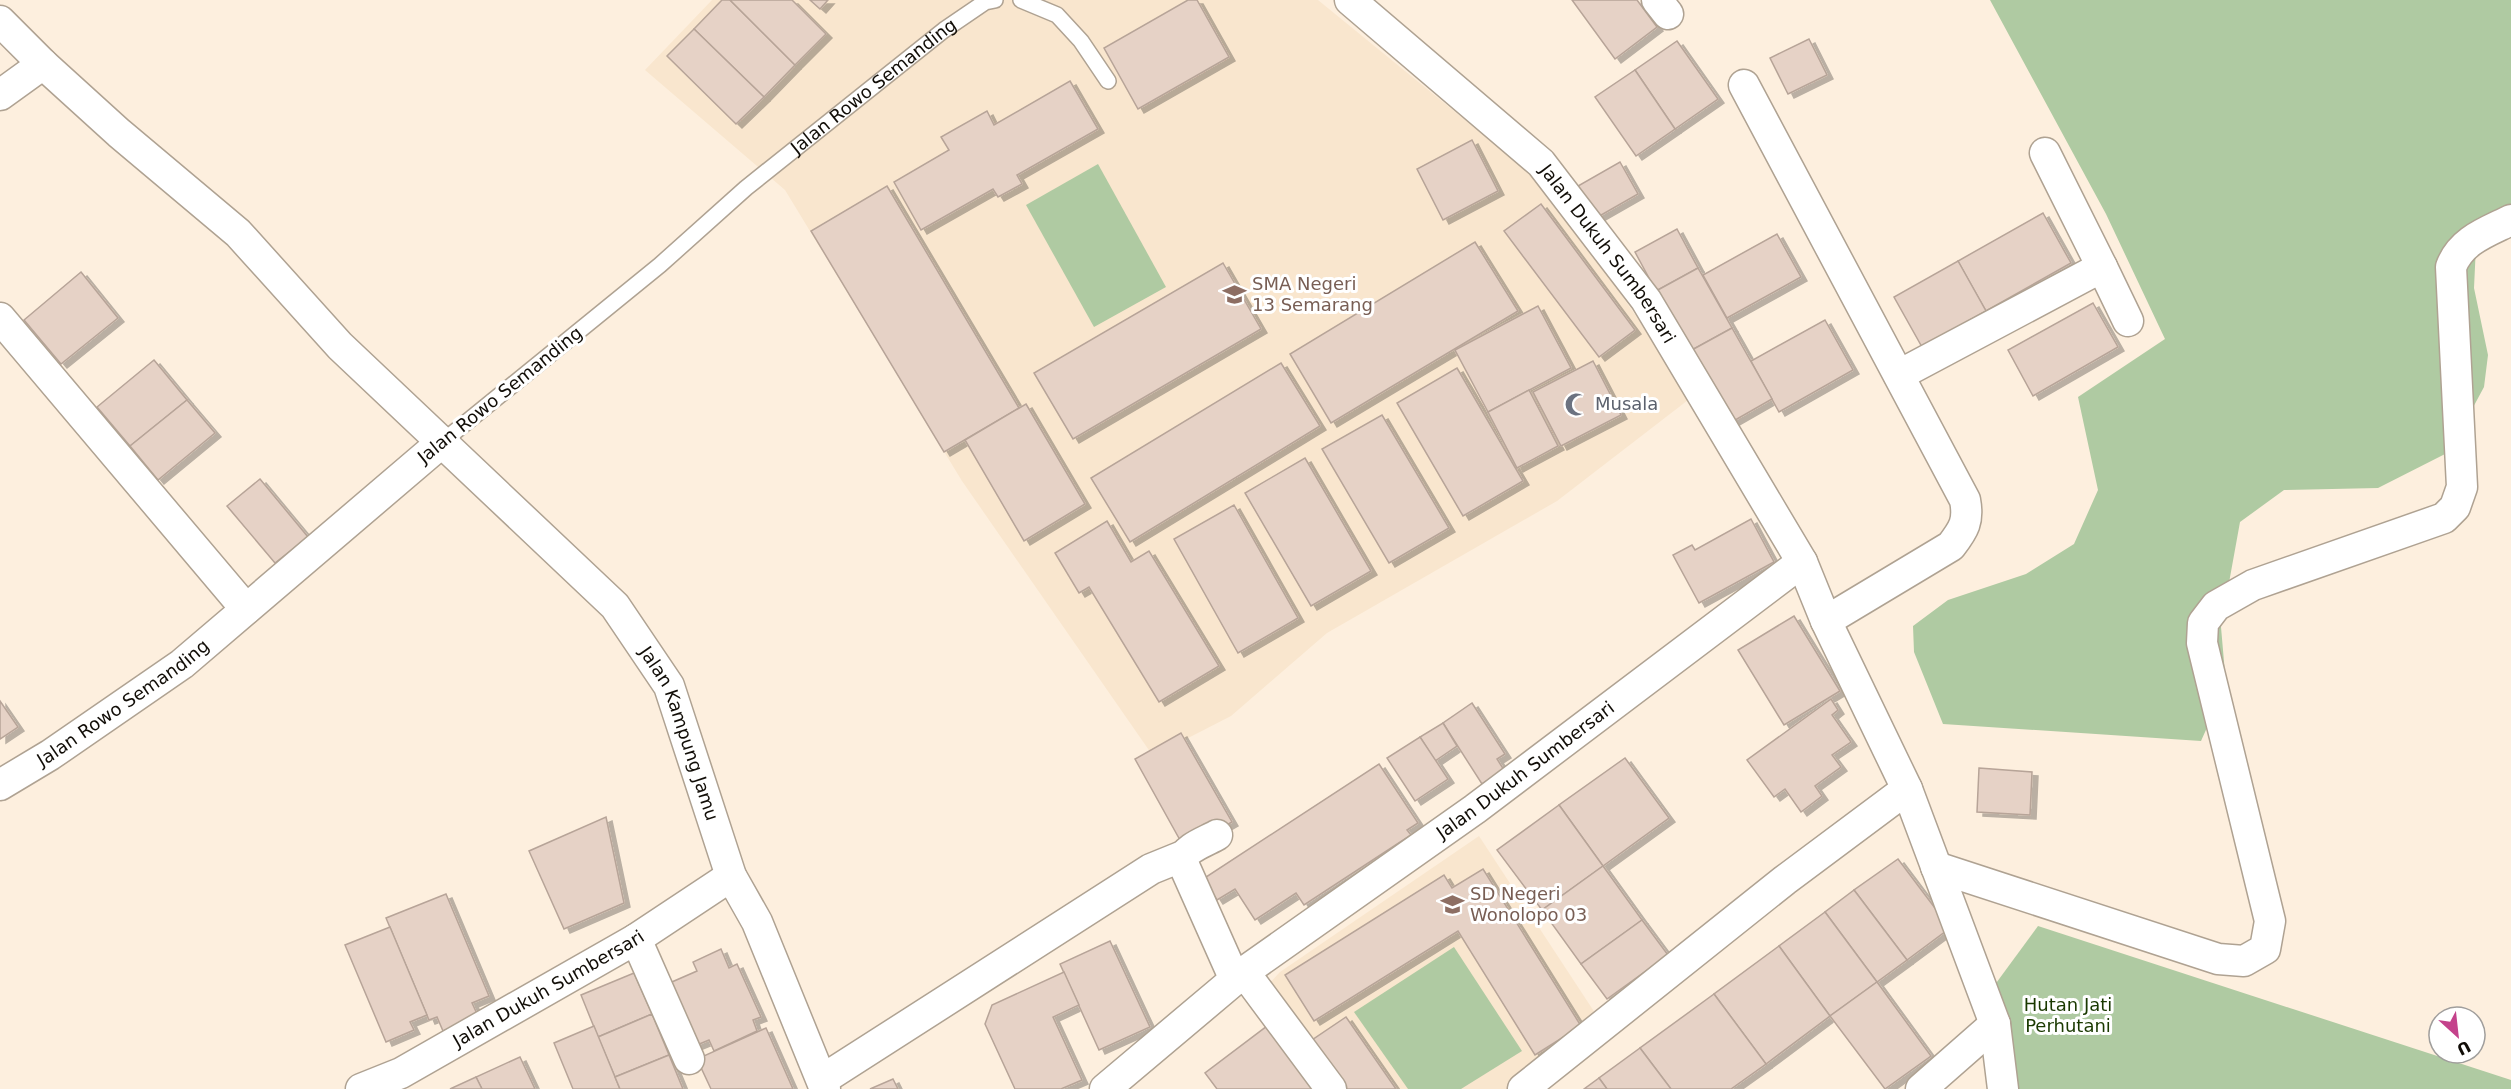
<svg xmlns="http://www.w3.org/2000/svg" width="2511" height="1089" font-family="'DejaVu Sans',sans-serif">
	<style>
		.built { fill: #f9e6ce }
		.green { fill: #afcaa2 }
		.building { fill: #e6d2c6; stroke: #b7a498; stroke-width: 1.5; filter: url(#shadow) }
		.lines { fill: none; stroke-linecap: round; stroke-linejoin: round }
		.service-casing { stroke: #afa292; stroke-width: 18 }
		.minor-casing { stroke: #afa292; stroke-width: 33 }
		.service { stroke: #fff; stroke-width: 15 }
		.minor { stroke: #fff; stroke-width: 30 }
		.labels { text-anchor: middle; stroke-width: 6; stroke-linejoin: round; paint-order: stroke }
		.street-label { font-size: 18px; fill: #110d07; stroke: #fff }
		.education-label { font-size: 18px; fill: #785e54; stroke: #fff; text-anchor: start }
		.worship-label { font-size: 18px; fill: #5b616d; stroke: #fff; text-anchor: start }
		.park-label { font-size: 18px; fill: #1a3900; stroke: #fff }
	</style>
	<defs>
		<filter id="shadow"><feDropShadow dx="6" dy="4" stdDeviation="0" flood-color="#0004"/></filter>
	</defs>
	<rect width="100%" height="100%" fill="#fdefde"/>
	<g class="built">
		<polygon points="712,0 1318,0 1546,186 1692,397 1557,501 1327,633 1231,716 1153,756 962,481 785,190 645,70"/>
		<polygon points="1479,836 1599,1019 1507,1089 1339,1089 1267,986 1280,972"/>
	</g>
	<g class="green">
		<polygon points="1990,0 2511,0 2511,214 2477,224 2474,288 2488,355 2484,387 2449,452 2378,488 2284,490 2240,522 2221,627 2226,685 2201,741 1943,724 1914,652 1913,626 1948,600 2026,574 2074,544 2098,490 2078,397 2165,339 2106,214"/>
		<polygon points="1098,164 1166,287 1094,327 1026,205"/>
		<polygon points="2038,926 2511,1080 2511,1089 1996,1089 1980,1005"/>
		<polygon points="1454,947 1522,1051 1461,1089 1408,1089 1354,1012"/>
	</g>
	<g class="building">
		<polygon points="722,0 730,0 795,65 764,97 694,29"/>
		<polygon points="730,0 792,0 826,34 795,65"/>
		<polygon points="810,0 828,0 820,9"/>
		<polygon points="1188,0 1197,0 1229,57 1138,109 1104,48"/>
		<polygon points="1572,0 1637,0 1657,27 1615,59"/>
		<polygon points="694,29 764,97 736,124 667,56"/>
		<polygon points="1809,39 1827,75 1788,94 1770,58"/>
		<polygon points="1677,41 1718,99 1675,129 1635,70"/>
		<polygon points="1635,70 1675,129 1636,156 1595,97"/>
		<polygon points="1070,81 1098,129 1017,175 1022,184 998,197 993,189 921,230 894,182 949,150 941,137 987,111 994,125"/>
		<polygon points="1472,140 1498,191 1443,220 1417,169"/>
		<polygon points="1620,162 1638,194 1596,218 1578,186"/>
		<polygon points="887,186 1019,408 944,452 811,231"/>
		<polygon points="1541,204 1635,330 1599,357 1504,231"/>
		<polygon points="2043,213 2071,263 1986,311 1958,261"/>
		<polygon points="1677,229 1698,268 1656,291 1635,252"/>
		<polygon points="1777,234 1801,277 1727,318 1703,275"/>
		<polygon points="1475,242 1518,311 1331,423 1290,354"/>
		<polygon points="1958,261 1986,311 1922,347 1894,297"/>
		<polygon points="1223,263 1261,329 1073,439 1034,373"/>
		<polygon points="1698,268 1732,328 1690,351 1656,291"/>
		<polygon points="81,272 118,318 61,364 24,320"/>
		<polygon points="2093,303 2118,347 2033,396 2008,350"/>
		<polygon points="1538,306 1571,368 1488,412 1455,350"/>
		<polygon points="1825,320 1853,370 1779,412 1751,361"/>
		<polygon points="1732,328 1772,399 1730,423 1690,351"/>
		<polygon points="154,360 187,400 130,446 97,407"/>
		<polygon points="1593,361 1621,415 1561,446 1533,392"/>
		<polygon points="1281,363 1320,426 1130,542 1091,478"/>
		<polygon points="1457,368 1523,481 1463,516 1397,403"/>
		<polygon points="1529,390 1558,446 1517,468 1488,412"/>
		<polygon points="187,400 215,433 158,480 130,446"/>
		<polygon points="1026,404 1085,504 1024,541 965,440"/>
		<polygon points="1382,415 1449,528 1389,563 1322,449"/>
		<polygon points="1305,458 1371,571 1311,606 1245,493"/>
		<polygon points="260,479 308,537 275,563 227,506"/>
		<polygon points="1234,505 1298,618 1238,653 1174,539"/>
		<polygon points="1751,519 1774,562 1699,603 1673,555 1692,545 1695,550"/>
		<polygon points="1107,521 1131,562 1149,551 1219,666 1159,702 1089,587 1079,593 1055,553"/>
		<polygon points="1794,616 1840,691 1784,725 1738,650"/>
		<polygon points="1831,699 1838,710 1832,715 1851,742 1832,755 1841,767 1815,786 1822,796 1801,812 1785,789 1774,797 1747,760"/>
		<polygon points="0,701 18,727 0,739"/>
		<polygon points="1472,703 1505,754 1497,759 1504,770 1482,784 1443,723"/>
		<polygon points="1443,723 1457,746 1435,761 1420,737"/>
		<polygon points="1181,733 1232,822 1185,849 1135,759"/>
		<polygon points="1420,737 1448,779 1415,801 1387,758"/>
		<polygon points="1625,758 1669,818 1603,866 1559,805"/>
		<polygon points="1379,764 1418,823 1407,830 1411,835 1304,905 1296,893 1255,920 1235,889 1217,900 1203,879"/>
		<polygon points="1979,768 2032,772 2030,815 1977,812"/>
		<polygon points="1559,805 1603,866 1542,910 1497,850"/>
		<polygon points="606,817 624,903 564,929 529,851"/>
		<polygon points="1898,859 1950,928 1907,960 1854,890"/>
		<polygon points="1603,866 1642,920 1581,964 1542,910"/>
		<polygon points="1483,869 1581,1026 1535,1055 1458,931 1314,1021 1285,975 1444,875 1452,888"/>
		<polygon points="1854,890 1907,960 1877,982 1825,912"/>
		<polygon points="446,894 489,996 472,1003 478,1016 443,1031 437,1017 429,1020 386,918"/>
		<polygon points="1825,912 1877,982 1830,1016 1779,946"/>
		<polygon points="1642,920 1668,955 1607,999 1581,964"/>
		<polygon points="390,927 427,1015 410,1022 414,1030 386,1042 345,945"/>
		<polygon points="1110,941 1150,1027 1099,1050 1060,964"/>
		<polygon points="1779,946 1830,1016 1766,1064 1714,994"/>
		<polygon points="721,949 729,968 737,964 761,1017 753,1020 757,1031 714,1051 709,1040 692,1047 665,985 697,971 693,962"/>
		<polygon points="1064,972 1079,1005 1053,1017 1082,1080 1061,1089 1015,1089 985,1024 992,1005"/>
		<polygon points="634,973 652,1014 598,1037 581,995"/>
		<polygon points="1877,982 1931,1056 1885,1089 1830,1016"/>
		<polygon points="1714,994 1766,1064 1731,1089 1671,1089 1640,1048"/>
		<polygon points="652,1014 669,1055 615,1077 598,1037"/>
		<polygon points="1346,1017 1396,1089 1347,1089 1312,1040"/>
		<polygon points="1275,1020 1328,1089 1217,1089 1205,1073"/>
		<polygon points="594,1026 615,1077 620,1089 573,1089 554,1043"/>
		<polygon points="766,1028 793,1089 711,1089 697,1059"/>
		<polygon points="1640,1048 1671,1089 1607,1089 1599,1078"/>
		<polygon points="669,1055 683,1089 620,1089 615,1077"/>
		<polygon points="520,1057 535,1089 482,1089 476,1077"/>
		<polygon points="476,1077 482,1089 450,1089"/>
		<polygon points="1599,1078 1607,1089 1584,1089"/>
		<polygon points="893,1079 898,1089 870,1089"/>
	</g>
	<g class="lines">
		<defs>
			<g id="service">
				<polyline points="1021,0 1057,15 1081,41 1108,81"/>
				<path id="s1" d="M441 443 660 265 746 188 875 85 944 30 985 2 995 0"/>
			</g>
			<g id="minor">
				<path id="s2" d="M1350 0 1541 163 1646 300 1802 562 1826 621 1907 789 1995 1024 2003 1089"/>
				<polyline points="1657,0 1668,14"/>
				<path id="s3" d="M0 21 43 64 119 133 238 233 340 346 615 606 669 686 731 876 757 922 825 1089"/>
				<path d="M1744 85 1965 500C1969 521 1964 529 1951 546L1826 621"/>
				<polyline points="0,95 43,64"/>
				<polyline points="2102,267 2128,321"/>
				<polyline points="0,318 246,609"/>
				<polyline points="1899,375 2102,267 2045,153"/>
				<path id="s4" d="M0 785 50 755 182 664 441 443"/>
				<path d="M1217 835C1207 841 1185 848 1182 861L1235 980"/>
				<path d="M1936 867 2218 959 2244 961 2265 949 2270 921 2202 643 2203 623 2216 606 2253 585 2444 518 2455 507 2462 487 2451 267C2461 240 2487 232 2511 220"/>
				<polyline points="636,939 689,1059"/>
				<polyline points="1244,972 1331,1089"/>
				<polyline points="822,1080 1151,869 1183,856"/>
				<path id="s5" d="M361 1089 401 1073 636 939 731 876"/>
				<path id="s6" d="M1105 1089 1244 972 1475 809 1802 562"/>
				<polyline points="1523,1089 1785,880 1907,789"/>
				<polyline points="1921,1089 1995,1024"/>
			</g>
		</defs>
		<use href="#service" class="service-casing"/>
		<use href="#minor" class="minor-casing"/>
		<use href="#service" class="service"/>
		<use href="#minor" class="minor"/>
	</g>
	<defs>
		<symbol id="school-bare" viewBox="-9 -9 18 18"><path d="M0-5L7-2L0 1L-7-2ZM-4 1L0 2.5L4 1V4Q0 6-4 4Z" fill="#8d6e63" stroke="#fff" stroke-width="2.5" paint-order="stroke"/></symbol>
		<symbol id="mosque-bare" viewBox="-9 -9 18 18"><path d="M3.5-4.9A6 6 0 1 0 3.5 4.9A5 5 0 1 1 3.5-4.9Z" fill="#6b7280" stroke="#fff" stroke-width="2.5" paint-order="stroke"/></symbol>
	</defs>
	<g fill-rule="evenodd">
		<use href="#school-bare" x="1218" y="278" width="33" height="33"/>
		<use href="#mosque-bare" x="1560" y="388" width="33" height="33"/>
		<use href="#school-bare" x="1436" y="888" width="33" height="33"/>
	</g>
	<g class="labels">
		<g class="street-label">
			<text dy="6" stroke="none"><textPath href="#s1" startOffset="561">Jalan Rowo Semanding</textPath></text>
			<text dy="6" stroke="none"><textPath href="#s2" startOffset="364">Jalan Dukuh Sumbersari</textPath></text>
			<text transform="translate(500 395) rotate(-39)" y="6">Jalan Rowo Semanding</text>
			<text dy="6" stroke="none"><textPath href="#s4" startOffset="148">Jalan Rowo Semanding</textPath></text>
			<text dy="6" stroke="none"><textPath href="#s3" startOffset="994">Jalan Kampung Jamu</textPath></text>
			<text dy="6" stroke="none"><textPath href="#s6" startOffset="528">Jalan Dukuh Sumbersari</textPath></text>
			<text dy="6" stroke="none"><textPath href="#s5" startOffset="213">Jalan Dukuh Sumbersari</textPath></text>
		</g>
		<g class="education-label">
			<text x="1252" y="290">SMA Negeri<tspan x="1252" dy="21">13 Semarang</tspan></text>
			<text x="1470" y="900">SD Negeri<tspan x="1470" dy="21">Wonolopo 03</tspan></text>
		</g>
		<g class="worship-label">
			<text x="1595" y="410">Musala</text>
		</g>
		<g class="park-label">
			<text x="2068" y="1011">Hutan Jati<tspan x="2068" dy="21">Perhutani</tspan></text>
		</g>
	</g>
	<g transform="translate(2457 1035) rotate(153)"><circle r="28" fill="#ffffff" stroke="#a09e9c" stroke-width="1.5"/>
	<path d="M0-4.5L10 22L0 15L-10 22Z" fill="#c4428b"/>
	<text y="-9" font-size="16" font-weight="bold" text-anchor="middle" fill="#110d07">U</text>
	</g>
</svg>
